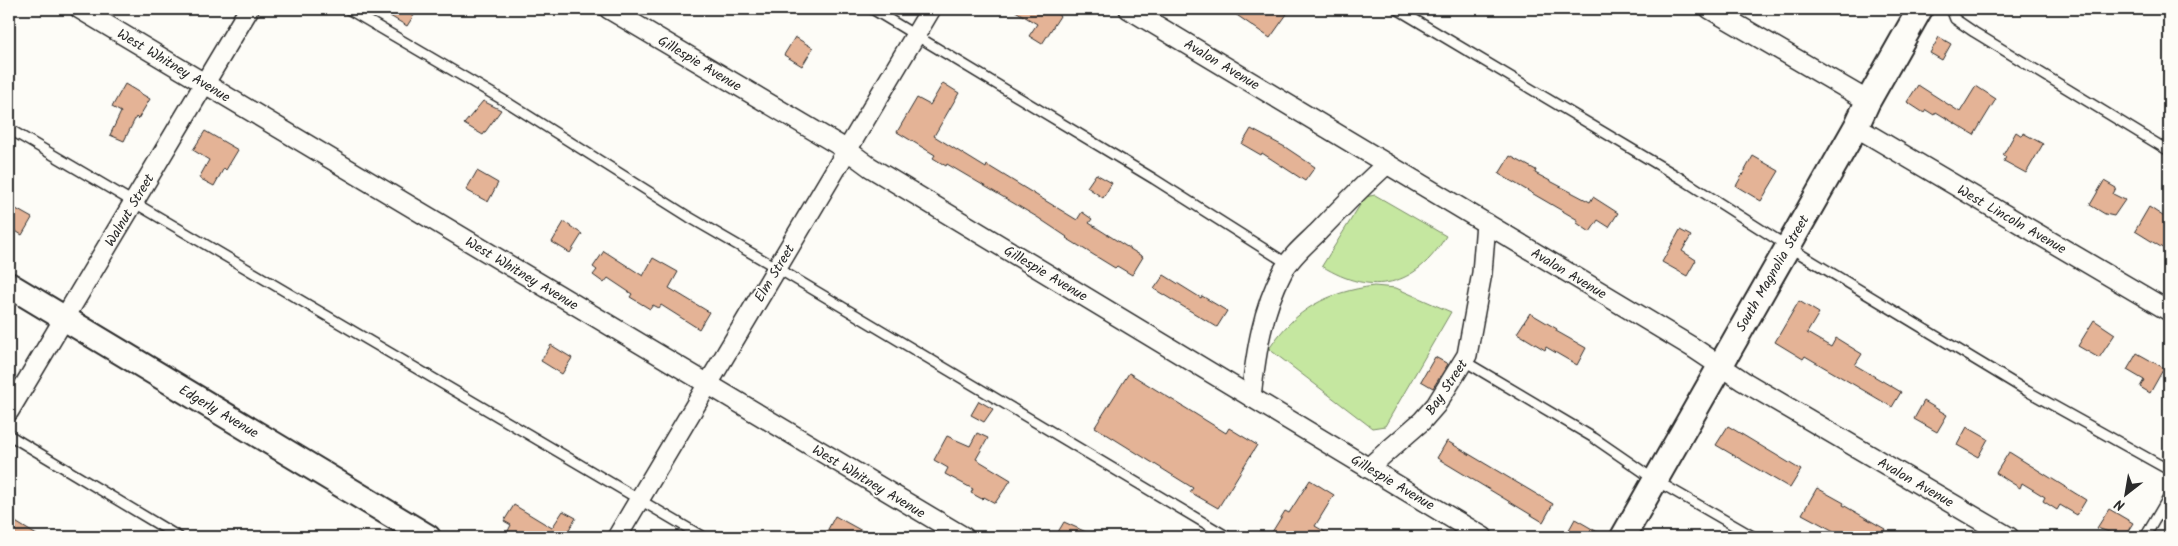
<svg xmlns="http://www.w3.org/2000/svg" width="2178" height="546" font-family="Kalam,sans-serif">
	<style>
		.green { fill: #c5e7a0; stroke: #788966 }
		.building { fill: #e4b396; stroke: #2b2b2b }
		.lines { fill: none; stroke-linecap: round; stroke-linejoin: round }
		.service-casing { stroke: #2b2b2b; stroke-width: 12 }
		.minor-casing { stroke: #2b2b2b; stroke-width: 22 }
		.tertiary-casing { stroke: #2b2b2b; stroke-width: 28 }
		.service { stroke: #fdfcf7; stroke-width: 9 }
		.minor { stroke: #fdfcf7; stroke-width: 19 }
		.tertiary { stroke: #fdfcf7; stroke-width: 24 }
		.labels { text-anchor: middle; stroke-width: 4; stroke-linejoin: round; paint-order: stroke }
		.street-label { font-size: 14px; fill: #2b2b2b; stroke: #fdfcf7 }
	</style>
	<rect width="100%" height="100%" fill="#fdfcf7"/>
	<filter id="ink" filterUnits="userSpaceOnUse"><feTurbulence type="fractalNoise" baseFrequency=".02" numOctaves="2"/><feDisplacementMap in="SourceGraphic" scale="10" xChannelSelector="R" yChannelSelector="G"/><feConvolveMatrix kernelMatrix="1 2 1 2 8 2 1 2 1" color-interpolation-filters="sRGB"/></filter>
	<g filter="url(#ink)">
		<g class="green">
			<path d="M1375 195 1446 236C1416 287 1372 297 1322 266L1365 197Z"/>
			<path d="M1374 286 1396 288 1451 312 1385 426 1372 428 1269 349C1295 309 1328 292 1374 286Z"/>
		</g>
		<g class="building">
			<polygon points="378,9 418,9 407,26"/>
			<polygon points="1012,9 1049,9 1060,16 1042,44 1029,36 1037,24"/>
			<polygon points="1228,9 1278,9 1287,14 1270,38"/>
			<polygon points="795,37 813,48 802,66 784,55"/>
			<polygon points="1939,37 1951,44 1942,60 1930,53"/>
			<polygon points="943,83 959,93 934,136 986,168 987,165 1077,220 1082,212 1092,219 1089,223 1143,257 1132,275 1117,266 1115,268 1066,238 1067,237 1037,217 947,164 946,166 933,158 935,155 897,132 917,98 930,105"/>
			<polygon points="125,84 150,99 138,119 136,117 124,141 110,135 121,112 112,107"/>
			<polygon points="1918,85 1960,112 1976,86 1996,99 1974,135 1936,112 1934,115 1926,110 1924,113 1907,102"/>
			<polygon points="483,101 501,110 483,135 464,124"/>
			<polygon points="1251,129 1285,147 1315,167 1305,181 1262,153 1261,155 1242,144"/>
			<polygon points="205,131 238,150 226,170 224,168 214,186 199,178 209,160 193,150"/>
			<polygon points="2016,132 2022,136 2023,133 2043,144 2026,173 2004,161 2006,157 2003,155"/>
			<polygon points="1510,156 1536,170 1535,173 1590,202 1593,197 1618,213 1609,227 1598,220 1590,232 1577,223 1578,220 1499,174"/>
			<polygon points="1753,156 1779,171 1761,201 1736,186"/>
			<polygon points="477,171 498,183 488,202 466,190"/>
			<polygon points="1096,174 1112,183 1103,198 1087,187"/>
			<polygon points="2104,181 2116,188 2113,194 2125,200 2114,216 2105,214 2090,205"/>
			<polygon points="9,205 32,218 22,235 9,227"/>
			<polygon points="2149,207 2169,220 2169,252 2135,231"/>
			<polygon points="564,222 582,234 570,253 552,242"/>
			<polygon points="1680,230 1691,236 1682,251 1696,260 1687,276 1662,262"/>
			<polygon points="604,251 643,276 653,258 678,272 669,288 709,312 699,329 661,305 659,308 653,305 650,309 630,297 632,294 608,278 604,283 593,275 597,270 593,267"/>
			<polygon points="1164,275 1201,298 1202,296 1227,311 1217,327 1154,289"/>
			<polygon points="1799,301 1819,313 1807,333 1831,347 1836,338 1862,354 1855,365 1901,392 1892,407 1805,356 1803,359 1775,342"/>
			<polygon points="1530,313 1557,329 1556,331 1586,348 1577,365 1546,347 1545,350 1517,333"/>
			<polygon points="2094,320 2115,334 2099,358 2078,346"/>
			<polygon points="551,345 572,358 562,374 541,361"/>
			<polygon points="2137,353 2164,368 2150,393 2140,387 2144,380 2127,370"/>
			<polygon points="1435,357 1448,364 1433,388 1421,381"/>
			<polygon points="1129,373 1226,433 1229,428 1257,445 1218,508 1190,492 1193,488 1095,427"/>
			<polygon points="979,401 993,409 984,422 971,415"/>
			<polygon points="1924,401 1947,415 1937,432 1914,419"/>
			<polygon points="1728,426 1801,470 1790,488 1716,445"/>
			<polygon points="1967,427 1988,439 1978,457 1957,445"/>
			<polygon points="977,433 988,438 976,459 1011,480 995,503 984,497 982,499 971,493 973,489 945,474 948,468 934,460 947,436 970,446"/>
			<polygon points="1447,441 1553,504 1543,522 1437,458"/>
			<polygon points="2009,452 2086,500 2077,515 2060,505 2057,510 2043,501 2045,497 2022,483 2020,488 1996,473"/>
			<polygon points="1310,480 1334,495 1315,526 1334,537 1269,537 1285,511 1289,513"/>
			<polygon points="1817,488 1844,503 1843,505 1885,529 1881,537 1845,537 1802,514"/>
			<polygon points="514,505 552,528 563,511 576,518 565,536 567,537 518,537 508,531 511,525 504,521"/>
			<polygon points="2109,509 2133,523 2124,537 2097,528"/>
			<polygon points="835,516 873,537 824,537"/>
			<polygon points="9,518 40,537 9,537"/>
			<polygon points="1575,519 1606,537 1565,537"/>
			<polygon points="1064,522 1097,537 1055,537"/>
		</g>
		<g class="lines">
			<defs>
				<g id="service">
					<polyline points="348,9 510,104 689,217 777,268 1228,537"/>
					<polyline points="872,9 1154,179 1288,264"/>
					<polyline points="1397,9 1682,179 1787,246 2027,391 2169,470"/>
					<polyline points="1951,9 1955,19 1974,32 2169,151"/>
					<polyline points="9,129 703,537"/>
					<polyline points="1464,361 1594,438 1655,480 1754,537"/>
					<polyline points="9,435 179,537"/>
					<polyline points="2145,537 2169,496"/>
				</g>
				<g id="minor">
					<polyline points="80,9 964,537"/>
					<polyline points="609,9 847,150 870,167 1483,537"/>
					<polyline points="1129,9 1692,347 1743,381 2009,537"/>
					<polyline points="1710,9 1868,101"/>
					<polyline points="1856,127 2169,311"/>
					<path d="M1251 397C1256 353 1262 310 1283 271 1292 255 1306 244 1319 231 1341 208 1363 185 1387 164"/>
					<polyline points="9,411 249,9"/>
					<polyline points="1368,468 1422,421 1436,405 1467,355 1482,273 1486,223"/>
					<polyline points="617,537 931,9"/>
				</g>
				<g id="tertiary">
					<polyline points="9,285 428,537"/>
					<polyline points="1623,537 1856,127 1868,101 1920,9"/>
				</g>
			</defs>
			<use href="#service" class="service-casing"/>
			<use href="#minor" class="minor-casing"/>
			<use href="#tertiary" class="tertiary-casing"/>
			<use href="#service" class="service"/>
			<use href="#minor" class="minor"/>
			<use href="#tertiary" class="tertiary"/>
		</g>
	</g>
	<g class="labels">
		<g class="street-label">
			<text transform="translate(700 63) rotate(31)" y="5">Gillespie Avenue</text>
			<text transform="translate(1222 64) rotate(31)" y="5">Avalon Avenue</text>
			<text transform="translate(174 65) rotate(31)" y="5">West Whitney Avenue</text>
			<text transform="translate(129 210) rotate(-59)" y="5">Walnut Street</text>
			<text transform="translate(2012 219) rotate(30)" y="5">West Lincoln Avenue</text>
			<text transform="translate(522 273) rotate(31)" y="5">West Whitney Avenue</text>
			<text transform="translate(774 273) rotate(-59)" y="5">Elm Street</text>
			<text transform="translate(1046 273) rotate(31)" y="5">Gillespie Avenue</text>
			<text transform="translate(1569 273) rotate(31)" y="5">Avalon Avenue</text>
			<text transform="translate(1772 273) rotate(-60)" y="5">South Magnolia Street</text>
			<text transform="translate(1446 387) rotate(-56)" y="5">Bay Street</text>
			<text transform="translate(219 411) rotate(31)" y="5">Edgerly Avenue</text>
			<text transform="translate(869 481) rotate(31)" y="5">West Whitney Avenue</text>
			<text transform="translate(1393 482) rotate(31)" y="5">Gillespie Avenue</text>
			<text transform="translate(1916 482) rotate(30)" y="5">Avalon Avenue</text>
		</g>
	</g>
	<rect width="2178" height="546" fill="none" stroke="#fdfcf7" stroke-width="30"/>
	<rect x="15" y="15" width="2148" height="516" fill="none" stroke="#2b2b2b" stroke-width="2" filter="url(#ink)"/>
	<g transform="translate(2126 494) rotate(211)" stroke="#fdfcf7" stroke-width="4" paint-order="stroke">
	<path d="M0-4L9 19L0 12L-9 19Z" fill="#2b2b2b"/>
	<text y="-8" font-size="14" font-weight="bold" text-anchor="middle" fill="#2b2b2b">N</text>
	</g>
</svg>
